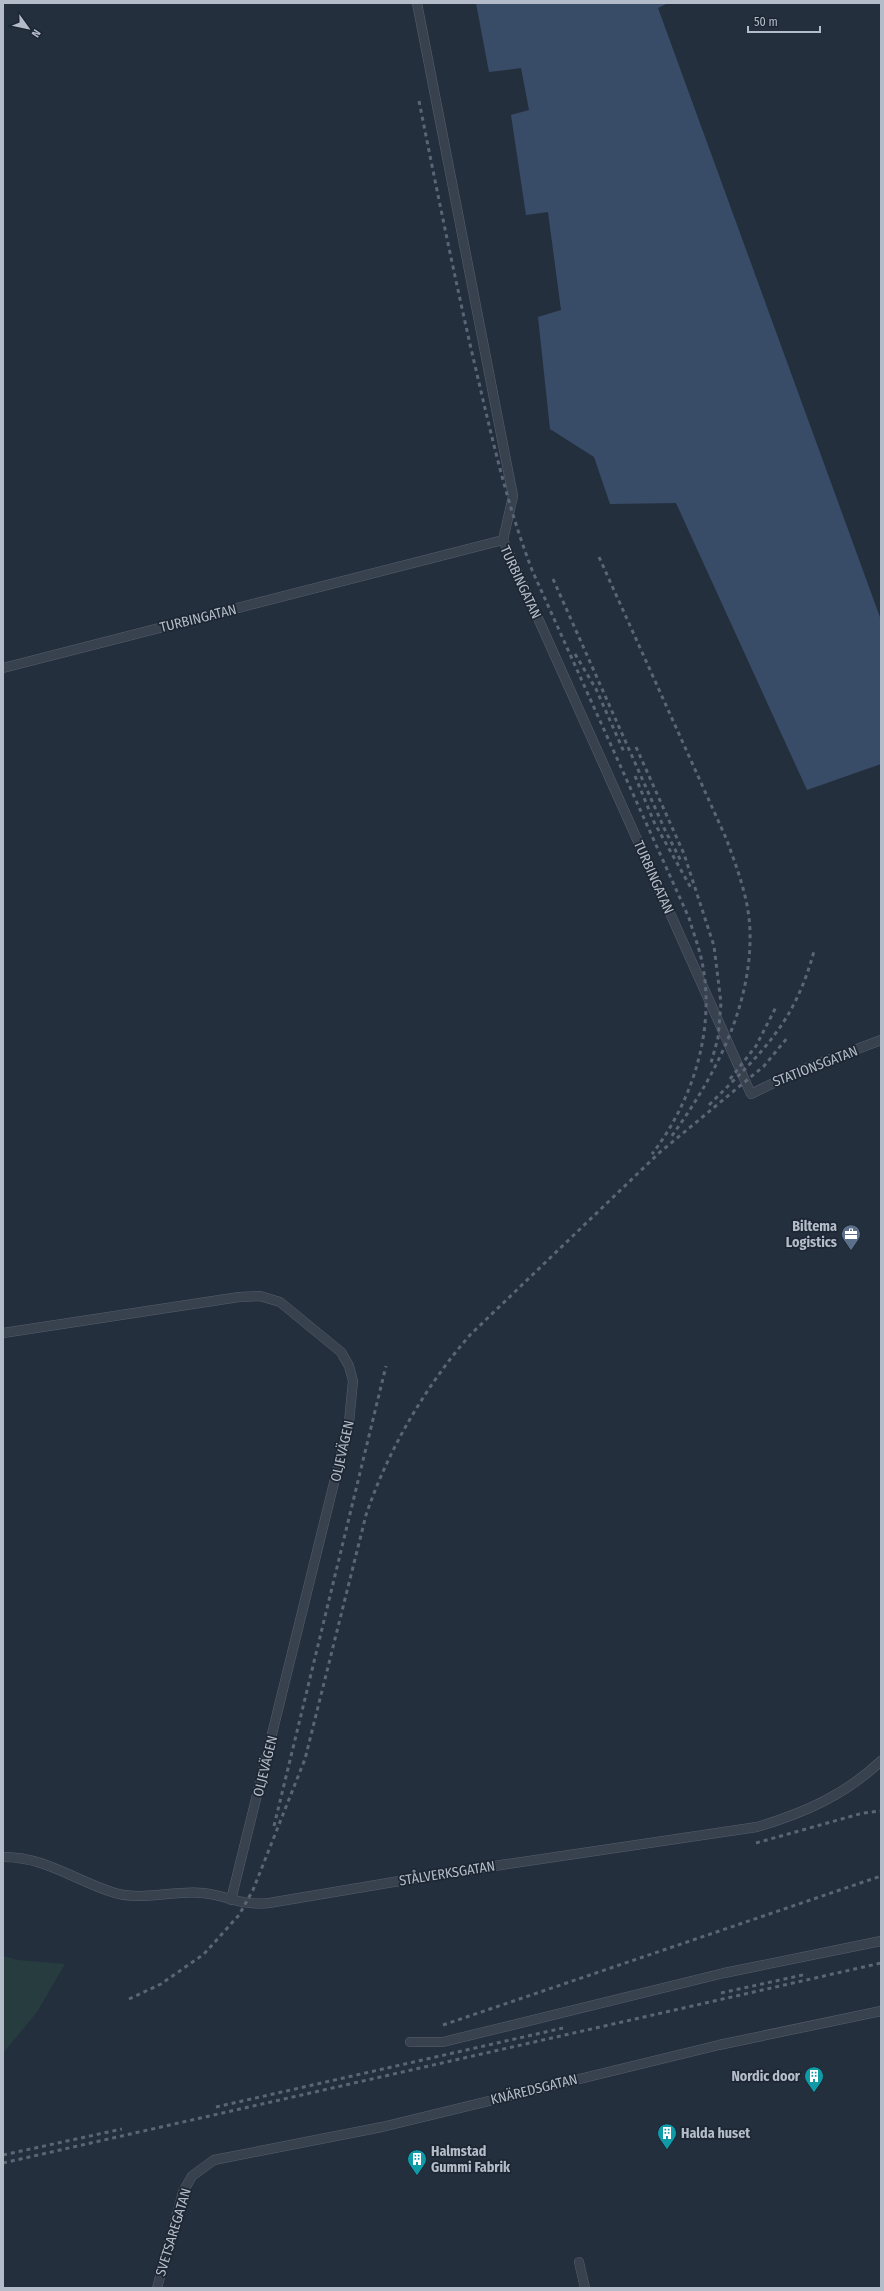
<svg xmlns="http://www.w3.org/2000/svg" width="884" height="2291" font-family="'Fira Sans Condensed',sans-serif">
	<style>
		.green { fill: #263c3f }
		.water { fill: #394c67 }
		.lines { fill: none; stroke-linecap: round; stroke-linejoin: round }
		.street-casing { stroke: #565f6c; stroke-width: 10 }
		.street { stroke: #38414e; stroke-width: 9 }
		.rail { stroke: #5a6575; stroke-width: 3; stroke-dasharray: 4 4; stroke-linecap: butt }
		.labels { text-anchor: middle; stroke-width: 3.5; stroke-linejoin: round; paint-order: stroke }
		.street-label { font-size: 14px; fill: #b4bcc9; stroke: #1d2633 }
		.poi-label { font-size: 14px; font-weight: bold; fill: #b4bcc9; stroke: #1d2633; text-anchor: end }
	</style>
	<rect width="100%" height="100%" fill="#242f3e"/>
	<polygon class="green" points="3,1956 18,1960 65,1964 37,2012 3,2053"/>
	<polygon class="water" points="476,3 668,3 658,8 881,620 881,764 807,790 676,503 610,504 594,457 550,429 538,317 561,310 548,212 526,215 511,115 529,110 521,68 489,72"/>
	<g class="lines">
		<defs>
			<g id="street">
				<polyline points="417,3 513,496 503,540"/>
				<polyline points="3,668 503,540 751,1094 794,1073 881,1040"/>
				<polyline points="3,1333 239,1297 260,1296 280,1302 341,1352 349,1366 353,1381 349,1422 231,1900"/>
				<path d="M3 1857C47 1857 75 1881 115 1893 143 1901 174 1890 203 1893 229 1896 240 1906 269 1903L447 1873 757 1827C804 1813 845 1795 881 1761"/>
				<polyline points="410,2042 443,2042 724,1973 881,1941"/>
				<polyline points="579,2262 585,2288"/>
				<polyline points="157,2288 183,2192 192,2176 214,2160 382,2127 719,2045 881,2011"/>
			</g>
		</defs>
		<use href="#street" class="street-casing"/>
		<use href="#street" class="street"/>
		<g class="rail">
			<path d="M419 101C437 191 455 280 476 370 492 438 507 505 532 570L689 918C693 932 699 947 702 962 716 1028 693 1101 652 1154"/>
			<path d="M599 557 726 838C737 868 749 899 750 931 752 1007 714 1078 671 1137"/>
			<polyline points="553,579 665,830 682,863"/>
			<polyline points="575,654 596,689 624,752"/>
			<polyline points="636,747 684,854 714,946 721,1003 718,1038 711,1063"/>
			<polyline points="635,776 654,822 691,888"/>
			<polyline points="730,1079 756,1046 776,1007"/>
			<path d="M709 1105C761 1053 794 1025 814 951"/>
			<polyline points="274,1826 386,1366"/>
			<polyline points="756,1843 863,1813 881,1811"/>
			<polyline points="721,1993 807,1974"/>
			<path d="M129 1999 161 1984 204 1954 239 1915 253 1890 305 1759 366 1515C388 1450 425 1387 470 1335L659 1153 764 1066 788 1037"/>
			<polyline points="443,2025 881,1876"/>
			<polyline points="216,2107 563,2028"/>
			<polyline points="3,2155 122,2129"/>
			<polyline points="3,2163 881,1963"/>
		</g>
	</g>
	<defs>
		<symbol id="office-pin" viewBox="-11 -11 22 30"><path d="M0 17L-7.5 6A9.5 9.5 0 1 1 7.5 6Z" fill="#5c6f8a" stroke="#1d2633"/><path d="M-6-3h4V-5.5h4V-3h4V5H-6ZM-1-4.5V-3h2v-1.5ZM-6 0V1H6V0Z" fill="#fff"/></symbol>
		<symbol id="building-pin" viewBox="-11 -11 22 30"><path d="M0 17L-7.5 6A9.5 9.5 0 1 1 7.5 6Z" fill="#0f9aa8" stroke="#1d2633"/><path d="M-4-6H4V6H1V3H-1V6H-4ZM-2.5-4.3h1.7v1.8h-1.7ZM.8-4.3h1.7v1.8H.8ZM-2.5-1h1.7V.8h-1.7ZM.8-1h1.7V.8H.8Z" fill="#fff"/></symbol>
	</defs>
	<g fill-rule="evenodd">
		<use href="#office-pin" x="840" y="1223" width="22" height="30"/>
		<use href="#building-pin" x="803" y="2065" width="22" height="30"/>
		<use href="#building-pin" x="656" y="2122" width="22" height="30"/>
		<use href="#building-pin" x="406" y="2148" width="22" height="30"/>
	</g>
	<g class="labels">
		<g class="street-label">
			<text transform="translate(521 582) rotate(65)" y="5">TURBINGATAN</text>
			<text transform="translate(198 618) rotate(-14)" y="5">TURBINGATAN</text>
			<text transform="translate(654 877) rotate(66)" y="5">TURBINGATAN</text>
			<text transform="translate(815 1066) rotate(-21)" y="5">STATIONSGATAN</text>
			<text transform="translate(342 1451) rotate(-77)" y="5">OLJEVÄGEN</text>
			<text transform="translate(265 1766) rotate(-76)" y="5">OLJEVÄGEN</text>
			<text transform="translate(447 1873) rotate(-9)" y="5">STÅLVERKSGATAN</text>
			<text transform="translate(534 2089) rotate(-14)" y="5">KNÄREDSGATAN</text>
			<text transform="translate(173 2232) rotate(-73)" y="5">SVETSAREGATAN</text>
		</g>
		<g class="poi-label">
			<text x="837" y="1231">Biltema<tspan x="837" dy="16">Logistics</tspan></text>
			<text x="800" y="2081">Nordic door</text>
			<text x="681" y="2138" text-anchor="start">Halda huset</text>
			<text x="431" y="2156" text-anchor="start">Halmstad<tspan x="431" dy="16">Gummi Fabrik</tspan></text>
		</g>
	</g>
	<rect width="884" height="2291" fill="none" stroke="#b4bcc9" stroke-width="8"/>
	<g transform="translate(28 28) rotate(123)" stroke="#1d2633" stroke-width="3" paint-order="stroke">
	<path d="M0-3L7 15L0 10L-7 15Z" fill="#b4bcc9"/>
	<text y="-6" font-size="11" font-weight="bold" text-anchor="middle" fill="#b4bcc9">N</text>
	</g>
	<path d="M748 26v6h72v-6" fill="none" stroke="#b4bcc9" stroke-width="2"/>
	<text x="754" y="26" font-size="12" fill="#b4bcc9" stroke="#1d2633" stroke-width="3" paint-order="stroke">50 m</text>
</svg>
